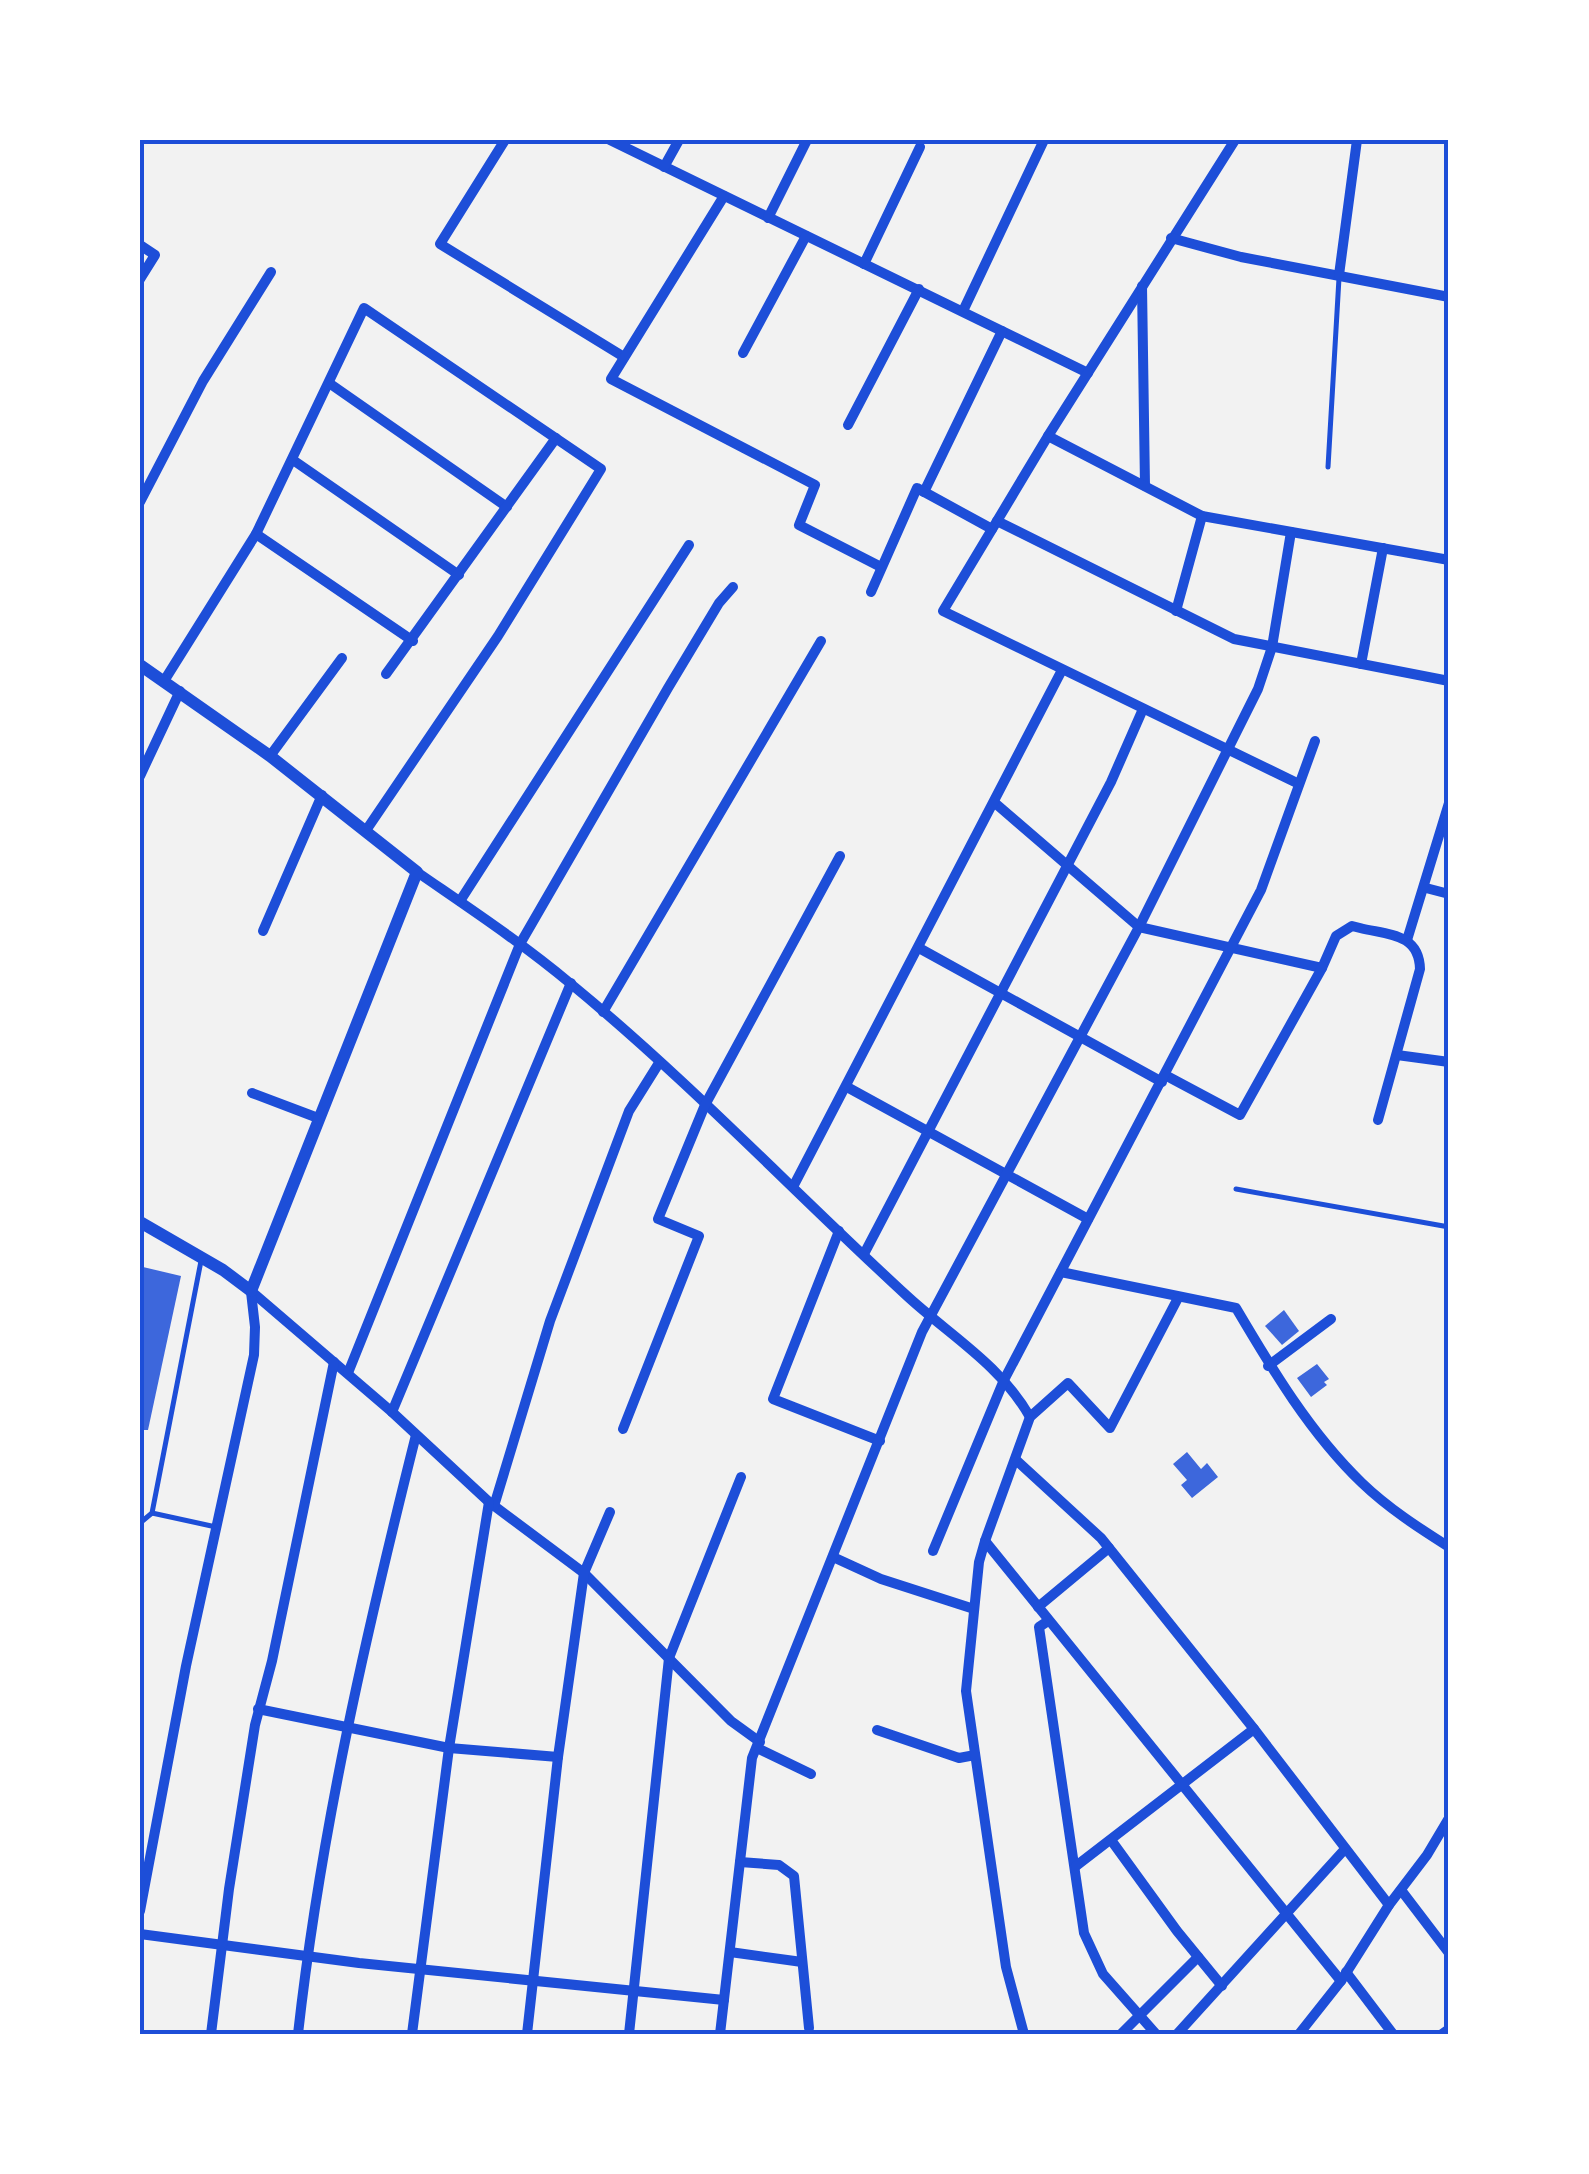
<svg xmlns="http://www.w3.org/2000/svg" width="1589" height="2174" font-family="Commissioner,sans-serif">
	<style>
		.building { fill: #3d67dc }
		.lines { fill: none; stroke-linecap: round; stroke-linejoin: round }
		.service { stroke: #1d4ed8; stroke-width: 5 }
		.minor { stroke: #1d4ed8; stroke-width: 10 }
		.tertiary { stroke: #1d4ed8; stroke-width: 12 }
		.neatline { fill: none; stroke: #1d4ed8; stroke-width: 4 }
	</style>
	<rect width="100%" height="100%" fill="#f2f2f2"/>
	<g class="building">
		<polygon points="143,1267 181,1276 148,1430 140,1430 140,1284"/>
		<polygon points="1284,1310 1299,1331 1282,1345 1265,1326"/>
		<polygon points="1317,1364 1329,1379 1324,1382 1327,1385 1311,1397 1297,1378"/>
		<polygon points="1187,1452 1201,1469 1207,1463 1218,1477 1192,1498 1181,1485 1187,1480 1173,1464"/>
	</g>
	<g class="lines">
		<g class="service">
			<polyline points="1328,467 1339,278"/>
			<polyline points="1236,1189 1449,1227"/>
			<polyline points="152,1513 216,1527"/>
			<polyline points="140,1523 152,1513 201,1261"/>
		</g>
		<g class="minor">
			<polyline points="505,140 440,244 624,357"/>
			<polyline points="610,140 1088,373"/>
			<polyline points="1235,140 1048,436 943,611 1297,783"/>
			<polyline points="664,167 679,140"/>
			<polyline points="724,196 611,379 815,485 799,525 881,567"/>
			<polyline points="768,218 807,140"/>
			<polyline points="1171,238 1241,257 1449,297"/>
			<polyline points="140,245 155,255 140,279"/>
			<polyline points="864,264 920,147"/>
			<polyline points="1339,275 1357,140"/>
			<polyline points="1142,286 1145,486"/>
			<polyline points="963,311 1044,140"/>
			<polyline points="743,353 806,236"/>
			<polyline points="329,383 507,507"/>
			<polyline points="848,425 919,289"/>
			<polyline points="1048,436 1202,516 1449,560"/>
			<polyline points="293,460 459,575"/>
			<polyline points="924,492 1002,331"/>
			<polyline points="140,502 203,381 271,272"/>
			<polyline points="997,521 1234,639 1449,681"/>
			<polyline points="256,534 413,641"/>
			<polyline points="871,592 917,488 992,529"/>
			<polyline points="1176,611 1202,516"/>
			<polyline points="1361,664 1383,548"/>
			<polyline points="386,674 556,438"/>
			<polyline points="164,681 256,534 364,308 601,469 498,636 367,829"/>
			<polyline points="270,756 342,658"/>
			<polyline points="140,776 180,691"/>
			<polyline points="995,803 1139,927 1322,968"/>
			<path d="M417 872C469 908 522 943 571 984 689 1081 794 1192 906 1295 949 1335 1000 1364 1030 1417"/>
			<polyline points="1426,888 1449,894"/>
			<polyline points="460,901 689,545"/>
			<polyline points="263,931 322,795"/>
			<polyline points="1407,940 1449,803"/>
			<polyline points="919,948 1162,1082"/>
			<polyline points="603,1012 821,641"/>
			<polyline points="1397,1055 1449,1062"/>
			<path d="M1165 1075 1240 1115 1322 968 1336 936 1352 926 1360 928C1388 935 1419 933 1420 969L1378 1120"/>
			<polyline points="847,1087 1088,1219"/>
			<polyline points="252,1093 318,1118"/>
			<polyline points="794,1185 1062,670"/>
			<polyline points="839,1231 773,1399 880,1441"/>
			<polyline points="864,1254 1111,782 1143,709"/>
			<path d="M1061 1272 1236 1308C1272 1369 1310 1433 1362 1483 1388 1508 1419 1528 1449 1547"/>
			<polyline points="251,1291 392,1412 489,1502 584,1573 731,1721 760,1742"/>
			<polyline points="1268,1366 1331,1319"/>
			<polyline points="348,1373 520,944 668,688 719,603 733,587"/>
			<polyline points="392,1412 571,983"/>
			<polyline points="623,1429 699,1236 658,1219 705,1105 840,856"/>
			<polyline points="1016,1460 1101,1538 1254,1729 1389,1905"/>
			<polyline points="494,1506 550,1321 629,1111 659,1063"/>
			<polyline points="985,1541 1341,1981"/>
			<polyline points="933,1551 1004,1380 1261,890 1315,741"/>
			<polyline points="833,1557 881,1579 974,1609"/>
			<polyline points="1038,1607 1109,1548"/>
			<polyline points="1048,1621 1039,1627 1084,1933 1103,1974 1156,2034"/>
			<polyline points="258,1709 449,1748 558,1757"/>
			<polyline points="877,1730 959,1758 975,1755"/>
			<polyline points="757,1748 811,1774"/>
			<polyline points="1111,1840 1177,1931 1222,1986"/>
			<polyline points="740,1862 779,1865 794,1876 809,2028"/>
			<polyline points="1076,1866 1254,1729"/>
			<polyline points="1401,1890 1449,1953"/>
			<polyline points="140,1911 186,1666 254,1355 255,1327 251,1292"/>
			<polyline points="140,1934 359,1963 724,2000"/>
			<polyline points="730,1952 802,1962"/>
			<polyline points="1346,1972 1393,2034"/>
			<polyline points="211,2034 229,1889 255,1725 272,1661 334,1362"/>
			<path d="M298 2034C321 1829 366 1634 416 1435"/>
			<polyline points="412,2034 449,1748 489,1502"/>
			<polyline points="527,2034 558,1757 584,1573 610,1512"/>
			<polyline points="629,2034 669,1658 741,1477"/>
			<polyline points="720,2034 752,1758 922,1332 1139,927 1258,689 1272,647 1291,532"/>
			<polyline points="1024,2034 1006,1967 966,1691 979,1562 985,1541 1030,1417 1068,1383 1110,1428 1178,1298"/>
			<polyline points="1121,2034 1198,1957"/>
			<polyline points="1177,2034 1345,1849"/>
			<polyline points="1299,2034 1341,1981 1389,1905 1427,1855 1449,1818"/>
			<polyline points="1442,2034 1449,2029"/>
		</g>
		<polyline class="tertiary" points="140,665 270,756 417,872 251,1291 223,1270 140,1222"/>
	</g>
	<rect width="1589" height="2174" fill="none" stroke="#ffffff" stroke-width="285"/>
	<rect x="142" y="142" width="1304" height="1890" class="neatline"/>
</svg>
